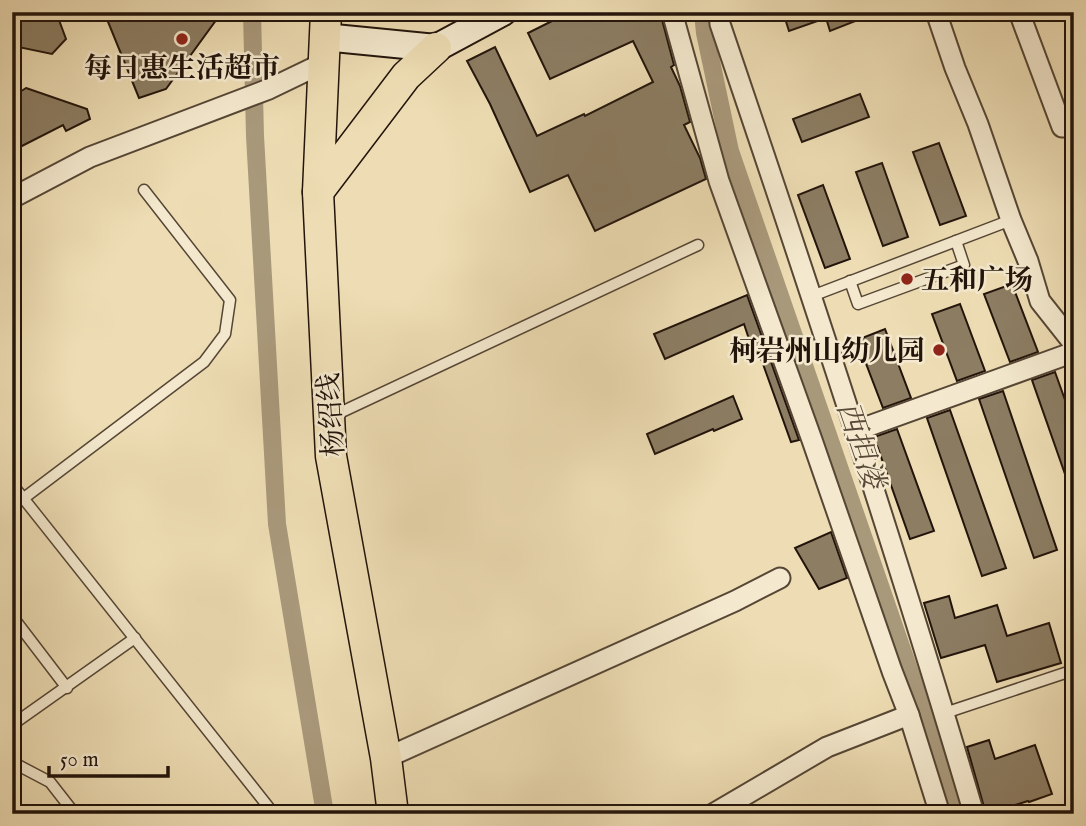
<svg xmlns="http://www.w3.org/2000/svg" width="1086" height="826" font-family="'IM FELL English','Noto Serif SC',serif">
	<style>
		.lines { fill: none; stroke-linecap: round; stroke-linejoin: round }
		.canal { stroke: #a9997b; stroke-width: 18 }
		.building { fill: #8c7d63; stroke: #22140b; stroke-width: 2 }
		.lane-casing { stroke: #554635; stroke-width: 13 }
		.street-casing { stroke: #554635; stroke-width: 23 }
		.secondary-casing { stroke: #22140b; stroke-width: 30 }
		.primary-casing { stroke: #22140b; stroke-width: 33 }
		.lane { stroke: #f4e9ce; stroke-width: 10 }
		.street { stroke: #f4e9ce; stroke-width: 19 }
		.secondary { stroke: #f4e9ce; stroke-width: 26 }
		.primary { stroke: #eeddb4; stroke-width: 30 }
		.poi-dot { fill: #8f2418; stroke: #f4e9ce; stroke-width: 2.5 }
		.labels { text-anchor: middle; stroke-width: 5; stroke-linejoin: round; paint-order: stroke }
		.poi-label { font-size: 28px; font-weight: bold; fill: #22140b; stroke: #f4e9ce }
		.street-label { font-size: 28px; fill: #22140b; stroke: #f4e9ce }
		.water-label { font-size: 30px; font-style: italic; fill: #584938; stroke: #f4e9ce }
	</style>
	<rect width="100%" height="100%" fill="#eeddb4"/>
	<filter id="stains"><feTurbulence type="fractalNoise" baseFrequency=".00286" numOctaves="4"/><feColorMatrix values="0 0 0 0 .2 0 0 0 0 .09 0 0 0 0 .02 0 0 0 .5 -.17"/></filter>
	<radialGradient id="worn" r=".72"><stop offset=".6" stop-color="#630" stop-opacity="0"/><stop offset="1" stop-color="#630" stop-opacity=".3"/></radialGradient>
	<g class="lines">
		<g class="canal">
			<polyline points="252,12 255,136 277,524 325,814"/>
			<polyline points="703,12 705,33 730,151 916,690 954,814"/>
		</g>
	</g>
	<g class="building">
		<polygon points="29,12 56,12 66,39 52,54 18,47 12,33 12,18"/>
		<polygon points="104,12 222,12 166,89 139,98"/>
		<polygon points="570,12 660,12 674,65 671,67 680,86 690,122 684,125 700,158 706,179 595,231 568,175 530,192 490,104 467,61 495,47 537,136 584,114 585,116 653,82 633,41 550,79 528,33"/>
		<polygon points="783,12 875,12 876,13 830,31 826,18 789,31"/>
		<polygon points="26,88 87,109 90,119 66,131 63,125 12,151 12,97"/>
		<polygon points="860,94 869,117 802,142 793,119"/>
		<polygon points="939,143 966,216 940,225 913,152"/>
		<polygon points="882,163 908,237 883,246 856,172"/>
		<polygon points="823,185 850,259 825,268 798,195"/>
		<polygon points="1012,284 1038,352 1010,362 984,294"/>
		<polygon points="747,295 799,440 791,442 759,353 754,354 744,324 665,359 654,334"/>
		<polygon points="960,304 985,371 957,381 932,314"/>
		<polygon points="885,329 911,398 883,408 857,340"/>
		<polygon points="1055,372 1074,425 1074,494 1072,494 1032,380"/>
		<polygon points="1003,391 1057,550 1034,558 979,399"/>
		<polygon points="733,396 742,419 714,431 713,429 655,454 647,434"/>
		<polygon points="950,410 1006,568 982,576 927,418"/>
		<polygon points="897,429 934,531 910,539 874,437"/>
		<polygon points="831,532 847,578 819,589 795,548"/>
		<polygon points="949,596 955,618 997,605 1007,636 1049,623 1061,663 997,682 985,645 941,658 924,603"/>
		<polygon points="989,740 995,759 1035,745 1052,794 1029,802 1028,801 986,814 967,747"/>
	</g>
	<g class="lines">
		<defs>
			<g id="lane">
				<polyline points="850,281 858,304 964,265 956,241"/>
				<polyline points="812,296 1011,220"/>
				<polyline points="333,416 698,245"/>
				<polyline points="12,484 274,814"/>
				<polyline points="24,498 204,362 225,334 230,300 144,190"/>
				<polyline points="12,616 67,688"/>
				<polyline points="945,713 1074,670"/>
				<polyline points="12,725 135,638"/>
				<polyline points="12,762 50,782 75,814"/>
			</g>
			<g id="street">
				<polyline points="672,12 719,181 812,440 892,671 909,715 940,814"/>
				<path d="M719 12 720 24C809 286 896 549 974 814"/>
				<polyline points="936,12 955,68 978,124 1011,220 1028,261 1040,301 1074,344"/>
				<polyline points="1019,12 1062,127 1074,123"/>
				<polyline points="12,198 90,157 269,89 323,63"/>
				<polyline points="855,431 1074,352"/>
				<polyline points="386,758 735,601 780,578"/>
				<polyline points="713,814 827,747 909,715"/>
			</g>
			<polyline id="secondary" points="324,37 436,48 503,12"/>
			<g id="primary">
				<polyline points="326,12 318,192 331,456 386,758 393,814"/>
				<polyline points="318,192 406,76 436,48"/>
			</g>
		</defs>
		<use href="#lane" class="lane-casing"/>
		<use href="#street" class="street-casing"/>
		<use href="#secondary" class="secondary-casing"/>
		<use href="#primary" class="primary-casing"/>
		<use href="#lane" class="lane"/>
		<use href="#street" class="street"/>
		<use href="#secondary" class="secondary"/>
		<use href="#primary" class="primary"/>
	</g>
	<g class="poi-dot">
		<circle cx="182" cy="39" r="7"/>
		<circle cx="907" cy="279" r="7"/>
		<circle cx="939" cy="350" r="7"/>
	</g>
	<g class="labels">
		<g class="poi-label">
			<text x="182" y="77">每日惠生活超市</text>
			<text x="921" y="289" text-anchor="start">五和广场</text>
			<text x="925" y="360" text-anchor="end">柯岩州山幼儿园</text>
		</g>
		<g class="street-label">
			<text transform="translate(330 415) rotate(-94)" y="10">杨绍线</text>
		</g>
		<g class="water-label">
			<text transform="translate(861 445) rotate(71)" y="10">西担溇</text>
		</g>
	</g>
	<rect width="1086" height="826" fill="none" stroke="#eeddb4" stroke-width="42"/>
	<rect x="14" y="14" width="1058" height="798" fill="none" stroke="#22140b" stroke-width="3.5"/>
	<rect x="21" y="21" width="1044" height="784" fill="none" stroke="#22140b" stroke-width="2"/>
	<path d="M49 766v10h119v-10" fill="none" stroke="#22140b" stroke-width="3.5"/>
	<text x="60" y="766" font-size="21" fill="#22140b" stroke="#f4e9ce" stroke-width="5" paint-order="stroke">50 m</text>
	<rect width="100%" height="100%" filter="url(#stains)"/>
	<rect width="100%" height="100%" fill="url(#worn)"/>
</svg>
